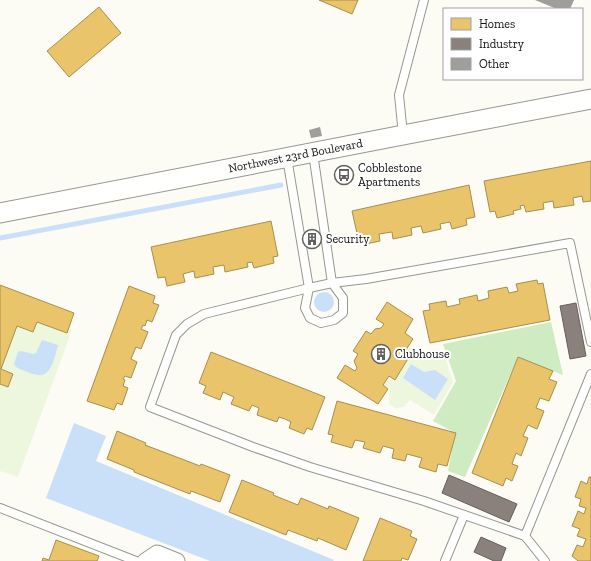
<svg xmlns="http://www.w3.org/2000/svg" width="591" height="561" font-family="'Zilla Slab',serif">
	<style>
		.forest { fill: #cfebc1 }
		.pitch { fill: #ecf7de }
		.water { fill: #cadff8 }
		.homes { fill: #e9c46a; stroke: #a88e4f }
		.industry { fill: #8a817c; stroke: #655f5b }
		.lines { fill: none; stroke-linecap: round; stroke-linejoin: round }
		.stream { stroke: #cadff8; stroke-width: 5 }
		.building { fill: #a09e9a }
		.service-casing { stroke: #969693; stroke-width: 10 }
		.minor-casing { stroke: #969693; stroke-width: 17 }
		.tertiary-casing { stroke: #969693; stroke-width: 21 }
		.service { stroke: #fffffe; stroke-width: 8 }
		.minor { stroke: #fffffe; stroke-width: 15 }
		.tertiary { stroke: #fffffe; stroke-width: 19 }
		.labels { text-anchor: middle; stroke-width: 4; stroke-linejoin: round; paint-order: stroke }
		.street-label { font-size: 12px; fill: #0f0f0f; stroke: #fff }
		.poi-label { font-size: 12px; fill: #0f0f0f; stroke: #fff; text-anchor: start }
	</style>
	<rect width="100%" height="100%" fill="#fcfcf5"/>
	<polygon class="forest" points="551,322 563,375 518,357 465,477 448,471 455,433 433,421 456,381 443,344"/>
	<g class="pitch">
		<polygon points="37,322 66,333 69,328 72,330 18,477 0,471 0,383 26,391 9,385 13,374 1,369 17,326 33,332"/>
		<polygon points="408,347 419,351 444,353 453,382 434,415 410,400 404,407 395,408 389,404 390,389 384,385 388,378 394,381 409,356 404,353"/>
	</g>
	<g class="water">
		<circle cx="324" cy="302" r="10"/>
		<path d="M42 340 58 345C55 355 52 377 38 375 31 374 22 370 16 367L14 364 18 352 21 351 33 354 36 353Z"/>
		<polygon points="411,364 424,372 435,370 448,379 435,400 403,378"/>
		<polygon points="74,423 106,436 96,461 334,560 333,561 210,561 46,498"/>
	</g>
	<g class="homes">
		<polygon points="319,0 358,0 352,14"/>
		<polygon points="99,7 121,33 69,77 47,51"/>
		<polygon points="591,161 591,201 583,202 582,196 573,198 574,205 554,208 553,201 543,203 544,209 526,212 524,205 520,206 521,209 513,211 514,214 497,218 495,211 490,212 484,181"/>
		<polygon points="469,185 475,217 466,219 467,225 452,229 450,222 440,224 441,229 423,233 421,226 411,228 412,235 393,239 392,232 379,234 380,241 366,244 364,236 358,238 352,211"/>
		<polygon points="271,221 278,256 273,257 274,263 254,268 252,262 247,263 248,267 225,272 224,265 213,267 214,274 195,278 194,271 183,274 185,282 167,286 165,277 158,278 151,247"/>
		<polygon points="317,231 319,244 307,246 305,234"/>
		<polygon points="537,280 538,284 543,283 550,320 430,343 423,311 430,310 429,304 446,301 447,307 460,304 459,299 477,295 478,301 489,298 488,291 507,287 509,293 518,291 516,284"/>
		<polygon points="0,285 74,313 67,333 37,322 33,332 17,326 1,369 13,374 8,387 0,384"/>
		<polygon points="129,286 155,296 153,303 159,305 152,322 147,320 145,326 143,325 141,329 148,332 141,349 136,347 131,359 137,362 131,378 125,376 123,379 125,380 123,386 128,388 122,405 117,403 114,410 87,401"/>
		<polygon points="387,302 413,319 405,333 413,339 404,353 409,357 395,380 389,376 383,385 388,389 378,404 337,378 345,365 355,371 357,368 354,361 358,354 353,351 366,331 371,334 375,329 381,328 384,324 376,319"/>
		<polygon points="211,352 325,397 312,430 307,428 304,434 289,428 291,422 285,419 279,417 277,422 257,415 259,408 252,405 249,411 231,404 234,397 223,392 220,400 203,393 206,386 199,383"/>
		<polygon points="518,357 553,371 549,379 557,382 549,401 540,398 536,408 544,411 537,429 528,425 523,436 528,438 521,456 516,453 512,464 518,466 512,481 506,478 503,486 472,473"/>
		<polygon points="337,401 456,433 447,466 438,464 436,472 419,467 422,458 407,454 405,461 392,458 394,449 383,446 380,453 363,448 365,442 355,440 352,448 331,442 333,435 328,434"/>
		<polygon points="117,431 146,443 145,445 200,466 201,464 230,475 220,502 191,491 190,494 134,472 134,470 107,459"/>
		<polygon points="589,477 591,477 591,561 578,561 572,556 577,545 583,547 586,539 577,536 580,529 572,526 578,511 584,514 586,508 579,506 581,499 575,497 581,481 587,484"/>
		<polygon points="242,480 274,493 273,495 298,505 301,498 328,509 329,506 359,518 346,550 318,538 317,541 288,530 286,535 229,512"/>
		<polygon points="380,518 412,531 410,536 417,539 408,560 402,558 401,561 363,561"/>
		<polygon points="56,540 99,556 97,561 42,561 43,558 49,560"/>
	</g>
	<g class="industry">
		<polygon points="576,303 586,356 570,359 560,306"/>
		<polygon points="449,475 517,504 509,522 442,493"/>
		<polygon points="481,537 506,548 501,561 494,561 474,552"/>
	</g>
	<g class="lines">
		<polyline class="stream" points="0,238 281,185"/>
	</g>
	<g class="building">
		<polygon points="535,0 574,0 570,9 557,9"/>
		<polygon points="320,127 322,136 311,138 309,130"/>
	</g>
	<g class="lines">
		<defs>
			<g id="service">
				<polyline points="403,135 399,95 424,0"/>
				<polyline points="287,158 309,288 305,308 310,318 321,323 334,320 343,313 343,298 332,283 313,153"/>
				<polyline points="591,342 570,243 366,279 332,283 309,288 204,314 187,324 176,335 150,407 253,447 310,467 424,501 525,536 591,374"/>
				<polyline points="0,508 136,561"/>
				<polyline points="525,536 545,561"/>
				<polyline points="445,561 464,515"/>
			</g>
			<polyline id="minor" points="145,561 157,553 177,561"/>
			<g id="tertiary">
				<path id="s1" d="M0 213C197 174 394 137 591 99"/>
			</g>
		</defs>
		<use href="#service" class="service-casing"/>
		<use href="#minor" class="minor-casing"/>
		<use href="#tertiary" class="tertiary-casing"/>
		<use href="#service" class="service"/>
		<use href="#minor" class="minor"/>
		<use href="#tertiary" class="tertiary"/>
	</g>
	<defs>
		<symbol id="bus-ring" viewBox="-11 -11 22 22"><circle r="9.5" fill="#fff" stroke="#626260" stroke-width="1.5"/><path d="M-5-6H5V4H4V6H2V4H-2V6H-4V4H-5ZM-3.5-4V0h7V-4ZM-3.5 1.2v1.5H-2V1.2ZM2 1.2v1.5H3.5V1.2Z" fill="#626260"/></symbol>
		<symbol id="building-ring" viewBox="-11 -11 22 22"><circle r="9.5" fill="#fff" stroke="#626260" stroke-width="1.5"/><path d="M-4-6H4V6H1V3H-1V6H-4ZM-2.5-4.3h1.7v1.8h-1.7ZM.8-4.3h1.7v1.8H.8ZM-2.5-1h1.7V.8h-1.7ZM.8-1h1.7V.8H.8Z" fill="#626260"/></symbol>
	</defs>
	<g fill-rule="evenodd">
		<use href="#bus-ring" x="333" y="164" width="22" height="22"/>
		<use href="#building-ring" x="301" y="228" width="22" height="22"/>
		<use href="#building-ring" x="370" y="343" width="22" height="22"/>
	</g>
	<g class="labels">
		<g class="street-label">
			<text dy="4" stroke="none"><textPath href="#s1" startOffset="301">Northwest 23rd Boulevard</textPath></text>
		</g>
		<g class="poi-label">
			<text x="358" y="172">Cobblestone<tspan x="358" dy="14">Apartments</tspan></text>
			<text x="326" y="243">Security</text>
			<text x="395" y="358">Clubhouse</text>
		</g>
	</g>
	<rect x="443" y="8" width="140" height="72" fill="#ffffff" stroke="#9f9f9f"/>
	<rect x="451" y="18" width="20" height="12" fill="#e9c46a" stroke="#9f9f9f"/>
	<text x="479" y="28" font-size="12" fill="#0f0f0f">Homes</text>
	<rect x="451" y="38" width="20" height="12" fill="#8a817c" stroke="#9f9f9f"/>
	<text x="479" y="48" font-size="12" fill="#0f0f0f">Industry</text>
	<rect x="451" y="58" width="20" height="12" fill="#a09e9a" stroke="#9f9f9f"/>
	<text x="479" y="68" font-size="12" fill="#0f0f0f">Other</text>
</svg>
